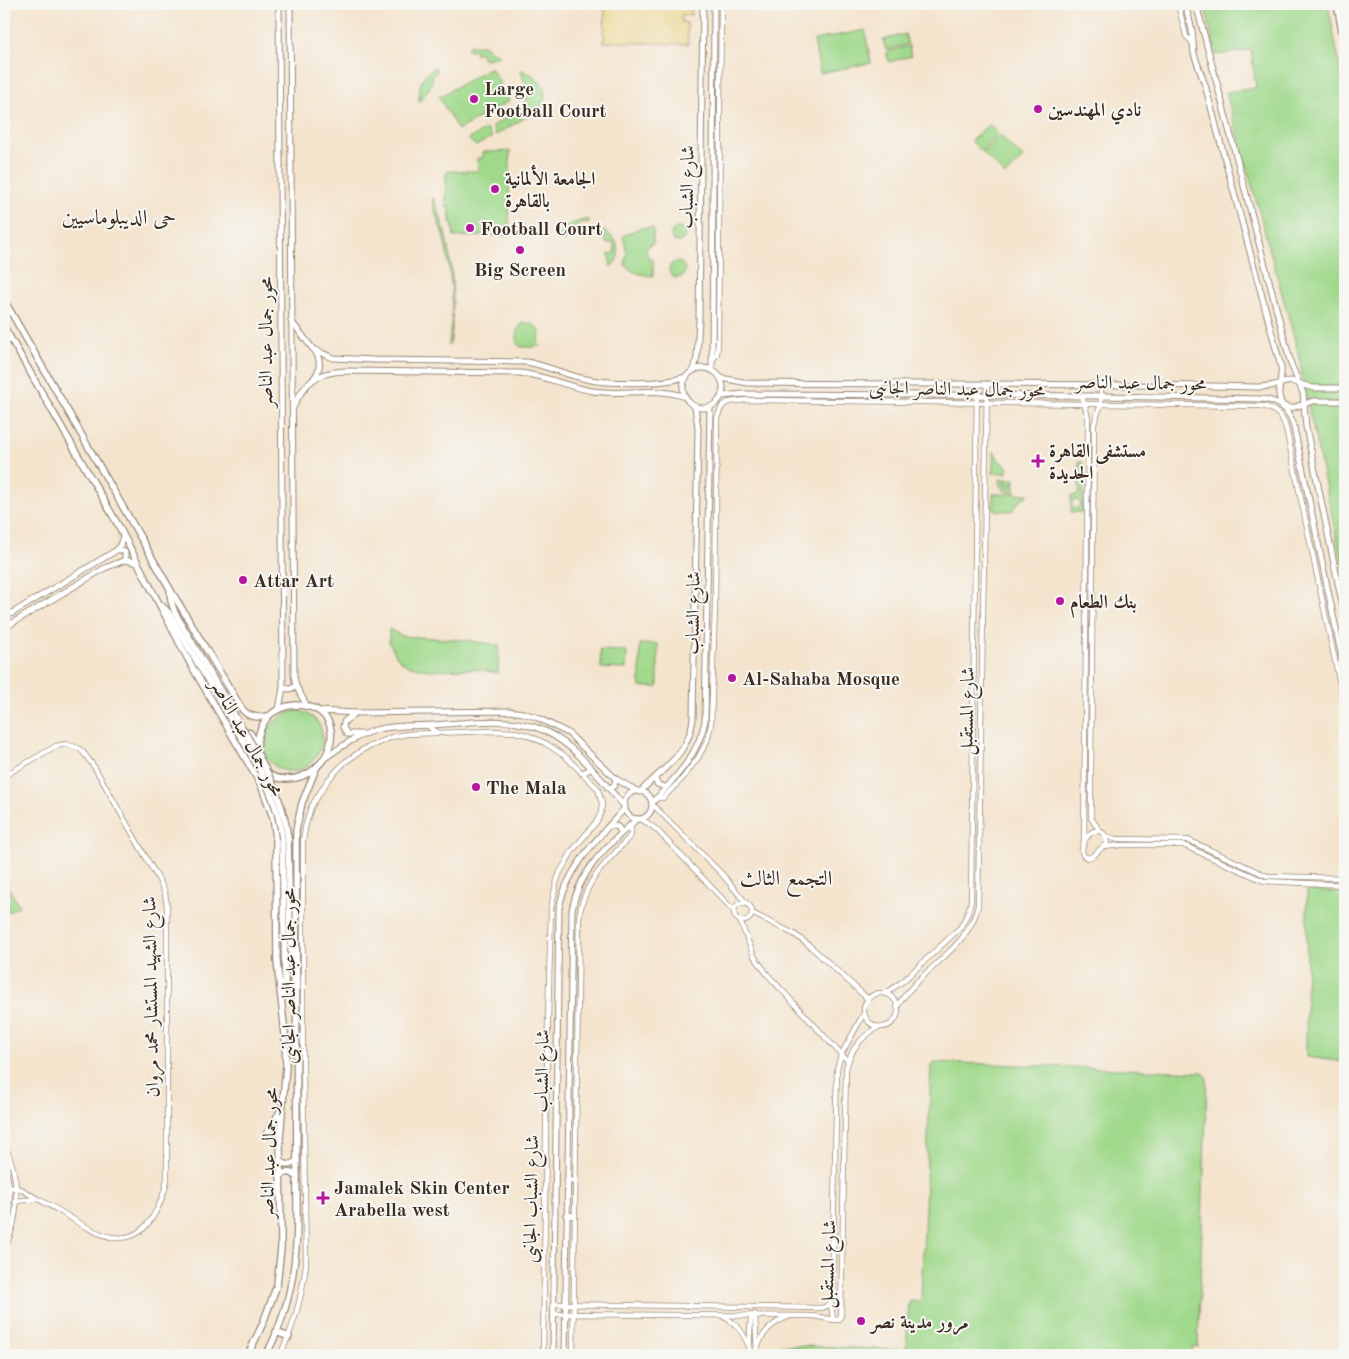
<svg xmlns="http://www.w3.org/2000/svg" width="1349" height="1359" font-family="'Old Standard TT',Amiri,serif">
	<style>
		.green { fill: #a0d98c; stroke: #6e8255 }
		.sand { fill: #eeda9e; stroke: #94825e }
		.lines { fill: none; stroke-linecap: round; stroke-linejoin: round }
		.tertiary-casing { stroke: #988776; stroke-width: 6 }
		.secondary-casing { stroke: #988776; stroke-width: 7 }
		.primary-casing { stroke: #988776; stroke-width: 8 }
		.tertiary { stroke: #fff; stroke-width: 4.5 }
		.secondary { stroke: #fff; stroke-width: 5 }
		.primary { stroke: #fff; stroke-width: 5.5 }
		.primary-bridge-casing { stroke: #988776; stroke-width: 8; stroke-linecap: butt }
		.primary-bridge { stroke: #fff; stroke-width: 5.5 }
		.poi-dot { fill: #b5179e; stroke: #f6f6f2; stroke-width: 2 }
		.labels { text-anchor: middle; stroke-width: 4; stroke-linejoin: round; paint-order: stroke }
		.poi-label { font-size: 19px; font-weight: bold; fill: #3b2a1e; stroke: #f6f6f2; text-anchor: start }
		.street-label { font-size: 19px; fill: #3b2a1e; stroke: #f6f6f2 }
		.quarter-label { font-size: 21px; fill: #3b2a1e; stroke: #f6f6f2 }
	</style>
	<rect width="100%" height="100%" fill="#f6f6f2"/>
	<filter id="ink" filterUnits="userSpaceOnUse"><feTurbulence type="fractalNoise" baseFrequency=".02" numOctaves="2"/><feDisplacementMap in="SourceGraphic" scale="10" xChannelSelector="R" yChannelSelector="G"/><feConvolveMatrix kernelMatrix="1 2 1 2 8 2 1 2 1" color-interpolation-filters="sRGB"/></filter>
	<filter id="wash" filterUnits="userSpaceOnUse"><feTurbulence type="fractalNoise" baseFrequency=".0096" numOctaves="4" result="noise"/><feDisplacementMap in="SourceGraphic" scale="20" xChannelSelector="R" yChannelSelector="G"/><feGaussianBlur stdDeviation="1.12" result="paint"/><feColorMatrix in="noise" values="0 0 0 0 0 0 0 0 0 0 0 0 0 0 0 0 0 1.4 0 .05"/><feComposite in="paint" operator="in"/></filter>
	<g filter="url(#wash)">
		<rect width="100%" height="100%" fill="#f4e4ce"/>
		<g class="green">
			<polygon points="1204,4 1328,4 1345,95 1345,577 1302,377 1300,359 1226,92 1256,88 1251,50 1216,55"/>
			<polygon points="865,30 871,63 820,73 814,40"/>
			<polygon points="905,34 908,44 886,50 883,40"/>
			<polygon points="470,45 483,45 499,55 498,57 484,59 479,52 474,54 476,52 474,49 469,51 467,48"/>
			<polygon points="909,46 911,56 889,62 886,52"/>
			<path d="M435 67 437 72 434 74 430 87 419 102C419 86 420 75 435 67Z"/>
			<polygon points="491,67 509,101 458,130 439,97"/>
			<path d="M522 70C528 73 535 76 539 81 549 90 545 107 535 113L532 111 526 102 529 93 521 72Z"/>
			<polygon points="523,108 527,114 526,117 496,135 492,126"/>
			<polygon points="989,124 998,133 981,151 971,141"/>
			<polygon points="487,129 492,137 476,146 468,139"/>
			<polygon points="1000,135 1023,158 1005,175 982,152"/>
			<polygon points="510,151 509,235 454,237 452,222 450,222 450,207 446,207 446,173 448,171 478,171 477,158 483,158 483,152"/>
			<path d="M433 198C450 235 455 282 452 323 452 331 452 340 449 346L448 345C456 310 451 269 443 235 440 224 432 209 433 198Z"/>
			<path d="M588 219 590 221 587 223 583 222 573 229 566 241 558 239C559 225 577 222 588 219Z"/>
			<circle cx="678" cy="235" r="7"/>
			<path d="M639 228H653V243L648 246 646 251 648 257 653 260V276C644 276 630 272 625 265L627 252 623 236Z"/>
			<path d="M599 229C616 234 626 254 611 267L609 254 615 253 614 243H606L604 232 582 235 588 231Z"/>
			<circle cx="677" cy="270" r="8"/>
			<polygon points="523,323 533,324 540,331 538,343 540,345 538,347 536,345 534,347 521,347 517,344 517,330"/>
			<polygon points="993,452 995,452 999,461 1007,466 1007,473 993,473"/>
			<polygon points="1079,462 1083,462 1083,512 1071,512 1071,505 1076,509 1081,505 1080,502 1077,500 1075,500 1071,504 1071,496 1079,494"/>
			<polygon points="1000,479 1004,479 1006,486 1014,490 1008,486 1005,479 1015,479 1015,484 1011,483 1015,486 1015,493 1005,491 1001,486"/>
			<polygon points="993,494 1028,494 1028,495 1020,500 1012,511 998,511 993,508"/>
			<polygon points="389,629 402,636 464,640 499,645 498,673 475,669 429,670 406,665 397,657 389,642"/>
			<rect x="640" y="644" width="18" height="43"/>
			<polygon points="600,650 627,651 626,669 601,668"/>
			<path d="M296 710C351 721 309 796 271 763 249 743 275 714 296 710Z"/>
			<polygon points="4,880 19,906 4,915"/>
			<polygon points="1307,890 1345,893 1345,1062 1306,1057"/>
			<polygon points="935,1062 1203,1072 1207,1078 1198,1347 1193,1346 1191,1355 780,1355 780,1345 906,1350 909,1301 921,1301 931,1065"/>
		</g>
		<polygon class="sand" points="605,4 691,4 691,15 681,15 682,22 687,23 688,44 604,42"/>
	</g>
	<g filter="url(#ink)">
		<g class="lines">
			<defs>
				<g id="tertiary">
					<polyline points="1178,4 1186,36 1193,43"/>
					<polyline points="712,361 717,354 718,343 721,4"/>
					<polyline points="1082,396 1088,417 1088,430 1084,844"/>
					<path d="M4 776 56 746 66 744 78 748 83 752 95 768 160 882 165 893 167 906V1179C165 1194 160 1205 152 1218 126 1258 88 1228 58 1210 46 1203 33 1197 21 1189L10 1187"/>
					<path d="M656 798H663L682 779 698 758 707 741 711 725 715 606 717 418 722 406 729 402 747 400 1262 406C1275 409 1282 415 1286 428L1345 708"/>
					<polyline points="652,804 721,873 747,904"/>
					<polyline points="640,819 648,823 657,830 734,911"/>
					<path d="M1094 831H1100L1104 834 1107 843 1093 856 1087 858 1083 855C1080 847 1086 835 1094 831Z"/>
					<polyline points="1100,831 1091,818 1091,774 1094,424 1101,404 1101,384"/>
					<polyline points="1106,836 1115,839 1188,840 1267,876 1345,878"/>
					<polyline points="1104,847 1121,845 1183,845 1264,881 1345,885"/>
					<circle cx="743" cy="912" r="9"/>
					<polyline points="752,913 794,934 810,946 868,999"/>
					<polyline points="740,921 754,956 767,974 838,1051 848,1061"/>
					<circle cx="881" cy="1010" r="17"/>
					<polyline points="885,994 903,981 960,928 967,915 971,902 977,385"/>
					<path d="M897 1007C919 969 968 950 978 906L987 385"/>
					<path d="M4 1144C20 1176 21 1217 4 1249"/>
					<path d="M4 1164C11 1186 12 1207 4 1229"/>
					<polyline points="15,1201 37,1199"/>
					<polyline points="831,1303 833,1320"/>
					<polyline points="554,1304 822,1308 829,1305 832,1297 837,1069 841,1055 864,1013"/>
					<path d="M553 1314 811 1316C819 1316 834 1321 839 1320L841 1315 846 1069C851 1049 860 1038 878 1027"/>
					<polyline points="755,1314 757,1355"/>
					<path d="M724 1317C738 1324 743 1333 749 1346"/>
					<path d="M757 1348C763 1332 772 1323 788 1317"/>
					<path d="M280 1355C294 1327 302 1296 306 1264L303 1069V841L305 828 311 807 328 780 345 762 364 749 392 737 407 734 493 731 515 732 527 735 545 743 565 756 598 789 602 804 601 813 597 821 573 850 559 874 556 884 551 909 547 1059 543 1355"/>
					<path d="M573 1355 579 918C584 879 607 863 631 835V825"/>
					<polyline points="749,1355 751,1315"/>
				</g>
				<g id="secondary">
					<polyline points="290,4 294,676 296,686 307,706"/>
					<path d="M1185 4 1192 30 1194 54 1205 85 1281 367C1283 381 1274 393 1283 406L1292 408 1313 401H1345"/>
					<polyline points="1196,4 1291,364 1303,393 1306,427 1345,617"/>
					<path d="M291 321 313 349 333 358 374 360 527 362C547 366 566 375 586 379 609 384 666 385 687 376"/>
					<circle cx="703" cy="388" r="20"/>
					<polyline points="694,370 697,357 699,319 703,4"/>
					<polyline points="712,370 714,4"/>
					<path d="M314 378C321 369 321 360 315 351"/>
					<path d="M721 378 748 383C918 385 1088 383 1258 387L1270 386 1291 381 1313 388H1345"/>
					<path d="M722 396 743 394 1102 396 1262 399C1278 401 1287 407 1293 423L1345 672"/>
					<path d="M293 408C304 382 317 372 345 371L521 373C546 376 568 387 593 391 623 396 656 386 685 397"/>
					<polyline points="118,549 125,552 125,560"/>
					<polyline points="4,618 117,550 120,545 123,536"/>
					<polyline points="4,628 105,568 125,560 138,563"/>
					<polyline points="283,688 290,689 296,686"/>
					<polyline points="279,709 283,688 279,4"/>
					<polyline points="319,711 355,713 509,711 523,713 536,717 568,733 616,779 637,791"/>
					<polyline points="355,713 344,722 343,727 347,734 361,734"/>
					<polyline points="428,726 438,733"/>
					<path d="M325 758C341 747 356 736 375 730 393 725 413 726 432 725 468 723 510 715 545 731 578 747 601 780 625 807"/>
					<polyline points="582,773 591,769"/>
					<polyline points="655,778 657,784 665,787"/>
					<polyline points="608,788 614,786 616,779"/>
					<circle cx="638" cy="805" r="14"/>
					<path d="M640 792C663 767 688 757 693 719L698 428 695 407"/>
					<path d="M652 803C675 778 698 756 705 721L710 407"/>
					<polyline points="610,825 618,827 621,832"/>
					<polyline points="567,1181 575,1181"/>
					<polyline points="566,1215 575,1216"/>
					<path d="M553 1355 559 908C567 868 598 838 625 808"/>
					<path d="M565 1355 572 910C579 870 608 845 637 819"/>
				</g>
				<g id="primary">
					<polyline points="1337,4 1345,46"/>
					<path d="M4 300 170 589 242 709C248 717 258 718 268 716"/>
					<polyline points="4,327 117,523 190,663 261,785 273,817 276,839 277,962 285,1034 286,1066 280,1138 281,1248 277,1285 263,1323 248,1355"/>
					<polyline points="170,589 171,601 175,613 225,699"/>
					<polyline points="161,605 168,612 221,703"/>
					<path d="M295 705C353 705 335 779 286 779 253 779 250 738 268 717 274 710 285 706 295 705Z"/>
					<polyline points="241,729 250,733 257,744"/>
					<polyline points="282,839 285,981 283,997"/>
					<polyline points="288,839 290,934 294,994"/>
					<polyline points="266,1135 281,1110"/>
					<polyline points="280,1162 289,1165 297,1161"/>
					<path d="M280 1177C285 1171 291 1171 297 1177"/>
					<polyline points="276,1332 289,1337"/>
					<path d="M266 1355C289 1313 297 1266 297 1218L296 830 302 803 317 766"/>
				</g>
			</defs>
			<use href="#tertiary" class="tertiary-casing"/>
			<use href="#secondary" class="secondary-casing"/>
			<use href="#primary" class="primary-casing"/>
			<use href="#tertiary" class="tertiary"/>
			<use href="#secondary" class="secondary"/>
			<use href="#primary" class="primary"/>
			<defs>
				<g id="primary-bridge">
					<path d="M225 699C250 743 283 787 288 839"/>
					<path d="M221 703C245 746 278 790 282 839"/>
				</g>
			</defs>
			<use href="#primary-bridge" class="primary-bridge-casing"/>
			<use href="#primary-bridge" class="primary-bridge"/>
		</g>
	</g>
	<g class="poi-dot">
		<circle cx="474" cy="99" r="5"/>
		<circle cx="1038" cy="109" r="5"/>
		<circle cx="495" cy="189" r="5"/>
		<circle cx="470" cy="228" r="5"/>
		<circle cx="520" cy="250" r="5"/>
		<path d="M1035.5 453.5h5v5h5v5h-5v5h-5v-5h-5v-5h5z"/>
		<circle cx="243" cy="580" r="5"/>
		<circle cx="1060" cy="601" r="5"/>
		<circle cx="732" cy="678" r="5"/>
		<circle cx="476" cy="787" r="5"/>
		<path d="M320.5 1190.5h5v5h5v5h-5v5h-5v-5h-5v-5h5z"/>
		<circle cx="861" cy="1321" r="5"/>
	</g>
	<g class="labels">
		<g class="poi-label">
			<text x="484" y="95">Large<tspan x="484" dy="22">Football Court</tspan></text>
			<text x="1048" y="116">نادي المهندسين</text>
			<text x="505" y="185">الجامعة الألمانية<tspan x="505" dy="22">بالقاهرة</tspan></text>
			<text x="480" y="235">Football Court</text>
			<text x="520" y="276" text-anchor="middle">Big Screen</text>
			<text x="1049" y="457">مستشفى القاهرة<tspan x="1049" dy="22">الجديدة</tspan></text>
			<text x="253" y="587">Attar Art</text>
			<text x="1070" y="608">بنك الطعام</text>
			<text x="742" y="685">Al-Sahaba Mosque</text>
			<text x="486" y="794">The Mala</text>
			<text x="334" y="1194">Jamalek Skin Center<tspan x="334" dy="22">Arabella west</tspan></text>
			<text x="871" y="1328">مرور مدينة نصر</text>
		</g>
		<g class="street-label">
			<text transform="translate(686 187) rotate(-89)" y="7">شارع الشباب</text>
			<text transform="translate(265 342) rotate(-90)" y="7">محور جمال عبد الناصر</text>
			<text transform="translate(1141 382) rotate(1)" y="7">محور جمال عبد الناصر</text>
			<text transform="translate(957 388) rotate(1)" y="7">محور جمال عبد الناصر الجانبى</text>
			<text transform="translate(692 613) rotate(-89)" y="7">شارع الشباب</text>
			<text transform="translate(966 711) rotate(-89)" y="7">شارع المستقبل</text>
			<text transform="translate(248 737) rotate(61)" y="7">محور جمال عبد الناصر</text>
			<text transform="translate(288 976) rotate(-90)" y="7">محور جمال عبد الناصر الجانبى</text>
			<text transform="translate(150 997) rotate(-91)" y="7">شارع الشهيد المستشار محمد مروان</text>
			<text transform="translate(541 1071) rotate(-89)" y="7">شارع الشباب</text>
			<text transform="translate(268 1153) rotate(-88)" y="7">محور جمال عبد الناصر</text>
			<text transform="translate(530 1199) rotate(-89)" y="7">شارع الشباب الجانبى</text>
			<text transform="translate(827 1264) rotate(-88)" y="7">شارع المستقبل</text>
		</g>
		<g class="quarter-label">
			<text x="119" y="224">حى الديبلوماسيين</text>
			<text x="786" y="885">التجمع الثالث</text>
		</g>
	</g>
	<rect width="1349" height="1359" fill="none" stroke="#f6f6f2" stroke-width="20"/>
</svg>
